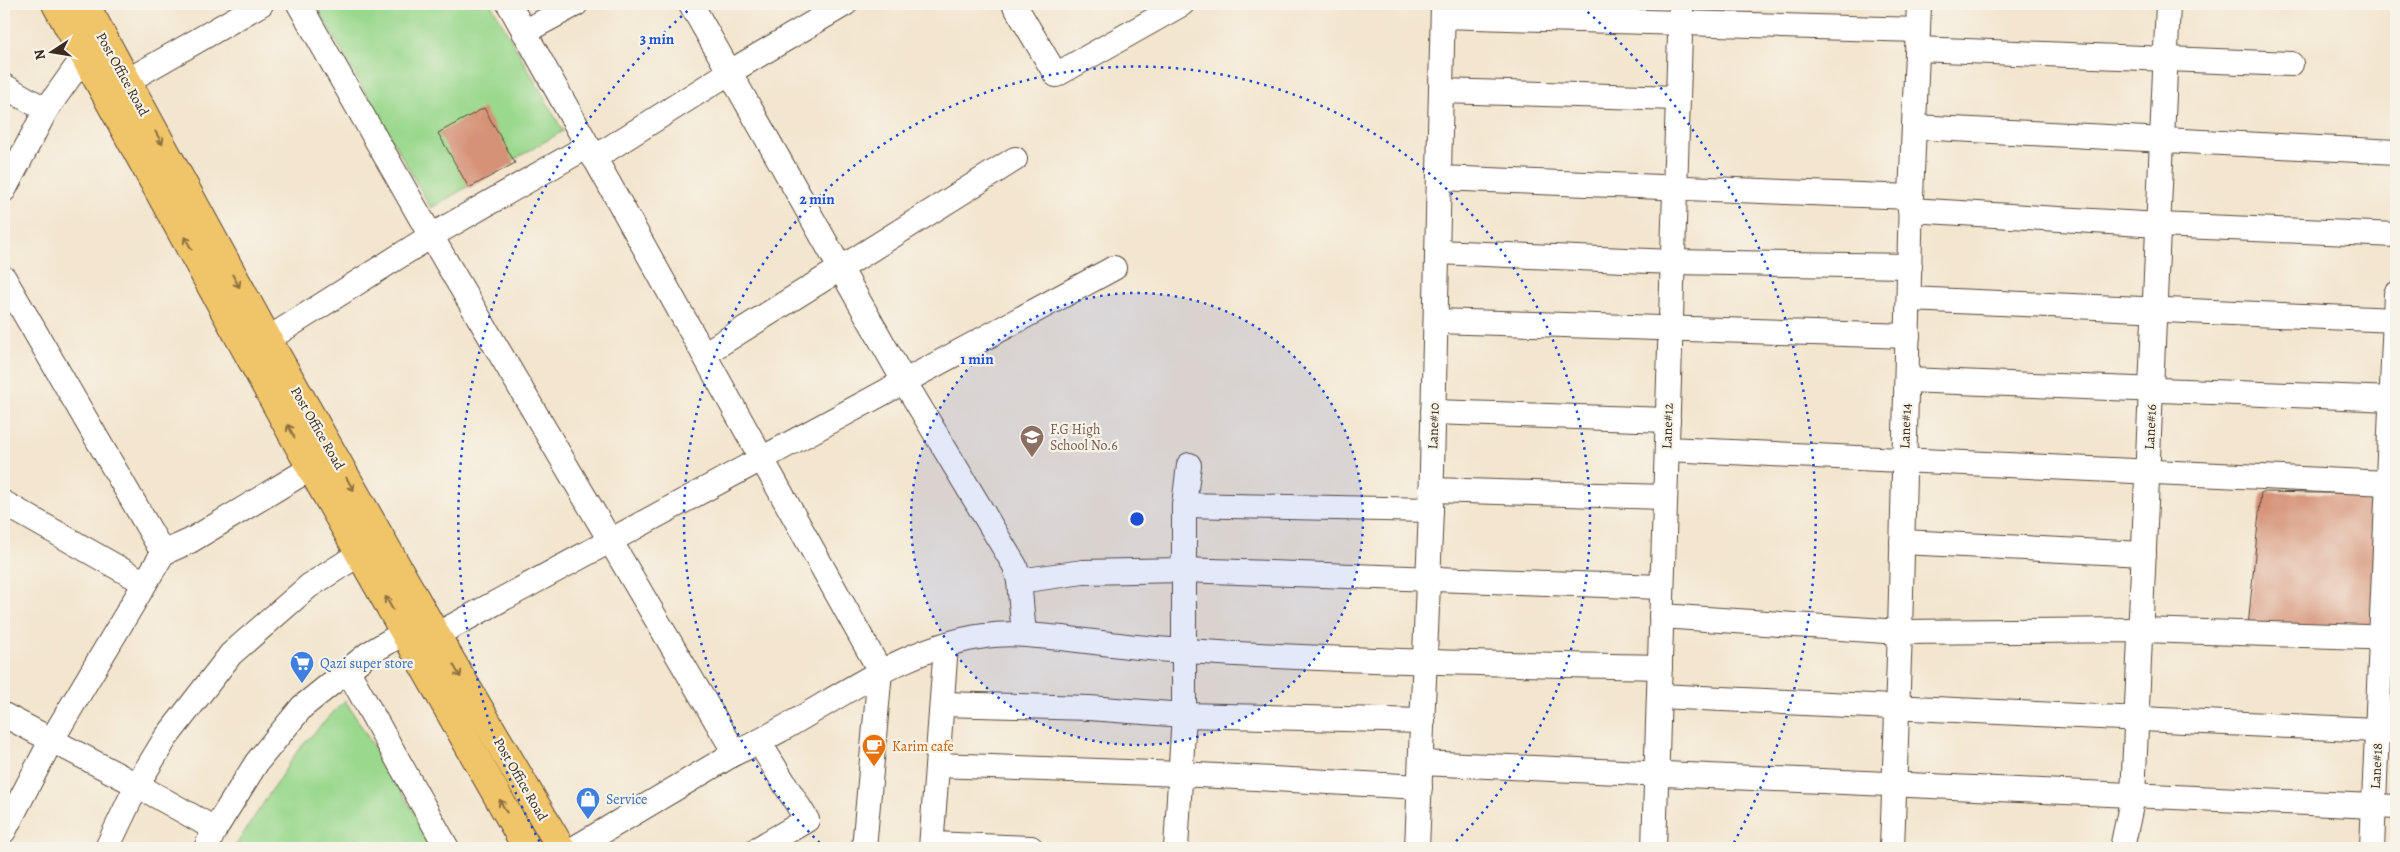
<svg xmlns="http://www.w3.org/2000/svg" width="2400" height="852" font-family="Alegreya,serif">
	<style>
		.green { fill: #9ad88d; stroke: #6a8156 }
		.building { fill: #d59277 }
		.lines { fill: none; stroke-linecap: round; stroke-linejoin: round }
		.minor-casing { stroke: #574638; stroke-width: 26 }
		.major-casing { stroke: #574638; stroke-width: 30 }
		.minor { stroke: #fff; stroke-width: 24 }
		.major { stroke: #f0c469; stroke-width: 28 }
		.oneway { stroke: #8c6f40 }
		.ring { fill: none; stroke: #1d4ed8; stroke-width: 2.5; stroke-dasharray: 2.5 5 }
		.labels { text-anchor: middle; stroke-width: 4.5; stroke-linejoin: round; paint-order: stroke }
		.street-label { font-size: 14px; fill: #3b2a1e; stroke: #f7f3e8 }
		.education-label { font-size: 14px; fill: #785e54; stroke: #f7f3e8; text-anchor: start }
		.shop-label { font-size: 14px; fill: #366cbe; stroke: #f7f3e8; text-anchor: start }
		.food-label { font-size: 14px; fill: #c56008; stroke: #f7f3e8; text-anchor: start }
		.centre { fill: #1d4ed8; stroke: #f7f3e8; stroke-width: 2.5 }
		.ring-label { font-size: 15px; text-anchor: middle; font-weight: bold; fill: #1d4ed8; stroke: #f7f3e8; stroke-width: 4.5; stroke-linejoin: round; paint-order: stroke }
	</style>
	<rect width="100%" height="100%" fill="#f7f3e8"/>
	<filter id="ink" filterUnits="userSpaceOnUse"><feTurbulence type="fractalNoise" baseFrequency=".02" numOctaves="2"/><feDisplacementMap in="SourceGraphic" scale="10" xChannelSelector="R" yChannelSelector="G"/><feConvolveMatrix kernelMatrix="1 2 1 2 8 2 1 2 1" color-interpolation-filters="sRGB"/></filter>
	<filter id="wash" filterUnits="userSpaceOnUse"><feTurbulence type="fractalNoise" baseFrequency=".0096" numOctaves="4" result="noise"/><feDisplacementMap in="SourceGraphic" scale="20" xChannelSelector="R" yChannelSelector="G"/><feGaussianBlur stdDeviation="1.12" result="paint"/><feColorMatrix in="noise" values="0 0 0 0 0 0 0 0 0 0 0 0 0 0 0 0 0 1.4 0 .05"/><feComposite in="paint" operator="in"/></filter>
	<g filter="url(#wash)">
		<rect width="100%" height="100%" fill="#f3e5ce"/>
		<g class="green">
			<polygon points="315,4 491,4 563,131 431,208"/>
			<polygon points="345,700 436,848 234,848 298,750"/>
		</g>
		<g id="blocks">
			<g class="building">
				<polygon points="484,108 515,163 469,188 438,133"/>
				<polygon points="2261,492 2378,494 2371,633 2248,627"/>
			</g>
		</g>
	</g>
	<g filter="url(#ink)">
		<use href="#blocks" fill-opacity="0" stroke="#574638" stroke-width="1"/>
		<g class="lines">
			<defs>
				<g id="minor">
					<polyline points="299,4 431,236 735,753"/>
					<polyline points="509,4 880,671 864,848"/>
					<polyline points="691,4 904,381 1015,566 1019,581 1024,634"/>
					<polyline points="1014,4 1056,75 1182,4"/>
					<polyline points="1443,16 1918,30"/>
					<polyline points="524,32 576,4"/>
					<polyline points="1918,49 2291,64"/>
					<polyline points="127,81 261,4"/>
					<polyline points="4,86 46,110"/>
					<polyline points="1442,91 1678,98"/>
					<polyline points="1915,127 2396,152"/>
					<polyline points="594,158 730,72 845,4"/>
					<polyline points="1440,178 1911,197"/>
					<polyline points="4,190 46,110 85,55 98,46"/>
					<polyline points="1910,210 2159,225 2396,235"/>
					<polyline points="1437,252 1673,262 1910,266"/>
					<polyline points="4,278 163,553"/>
					<polyline points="1909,299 2395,320"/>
					<polyline points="1436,321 1908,336"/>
					<polyline points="268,339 431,236 588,146"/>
					<polyline points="704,354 1015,159"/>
					<polyline points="1907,380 2392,399"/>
					<polyline points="1433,412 1668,420"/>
					<polyline points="1667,449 2388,483"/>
					<polyline points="1431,490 1664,497"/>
					<polyline points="4,503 145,583"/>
					<polyline points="1184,505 1431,510"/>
					<polyline points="1902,542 2144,554"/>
					<polyline points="1019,581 1083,572 1183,570 1662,587"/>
					<polyline points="1661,616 1900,632 2141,630 2396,638"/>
					<polyline points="436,635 1114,268"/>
					<polyline points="348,671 447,848"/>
					<polyline points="1659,696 2396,731"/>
					<polyline points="942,704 1089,708 1184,715 1423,721"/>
					<polyline points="4,715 137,785 215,829"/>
					<polyline points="1421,763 2396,807"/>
					<polyline points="938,765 1180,774 1420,787"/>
					<polyline points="4,831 51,741 163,553 190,541 311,468"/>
					<polyline points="932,844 1031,848"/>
					<polyline points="107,848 137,785 165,739 231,654 309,586 361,553"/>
					<polyline points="206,848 215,829 257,762 302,707 368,654 405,632"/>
					<path d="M575 848 735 753C819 716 892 648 985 636 1011 632 1037 636 1062 638 1103 643 1145 649 1186 651 1344 661 1502 664 1660 667"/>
					<polyline points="759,848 807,820 759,742"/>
					<polyline points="931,848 946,645"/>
					<polyline points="1176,848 1184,715 1184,505 1189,465"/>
					<polyline points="1417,848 1431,510 1443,4"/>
					<polyline points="1654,848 1681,4"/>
					<polyline points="1892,848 1900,632 1911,197 1919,4"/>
					<polyline points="2122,848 2133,796 2168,4"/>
					<polyline points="2372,848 2396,294"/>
				</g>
				<g id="major">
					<polyline points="56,4 311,468 527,848"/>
					<polyline points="85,4 278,358 436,635 561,848"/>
				</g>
			</defs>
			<use href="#minor" class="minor-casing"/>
			<use href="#major" class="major-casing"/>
			<use href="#minor" class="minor"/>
			<use href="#major" class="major"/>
		</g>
		<defs><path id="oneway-shaft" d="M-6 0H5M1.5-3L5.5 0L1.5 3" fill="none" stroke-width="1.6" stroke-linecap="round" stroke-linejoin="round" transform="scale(1.25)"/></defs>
		<g class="oneway">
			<use href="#oneway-shaft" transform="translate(159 138) rotate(61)"/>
			<use href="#oneway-shaft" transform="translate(188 243) rotate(-119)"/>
			<use href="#oneway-shaft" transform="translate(236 281) rotate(61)"/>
			<use href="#oneway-shaft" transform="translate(291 431) rotate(-119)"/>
			<use href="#oneway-shaft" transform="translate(350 484) rotate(60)"/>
			<use href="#oneway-shaft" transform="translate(389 603) rotate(-119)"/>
			<use href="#oneway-shaft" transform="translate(457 671) rotate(60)"/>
			<use href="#oneway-shaft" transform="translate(503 806) rotate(-119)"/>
		</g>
	</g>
	<circle cx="1137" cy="519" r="226" fill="#1d4ed8" fill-opacity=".12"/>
	<g class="ring">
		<circle cx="1137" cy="519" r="226"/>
		<path d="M825 848A453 453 0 1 1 1449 848"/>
		<path d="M543 848A679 679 0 0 1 692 7M1582 7A679 679 0 0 1 1731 848"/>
	</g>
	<defs>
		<symbol id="school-pin" viewBox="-11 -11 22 30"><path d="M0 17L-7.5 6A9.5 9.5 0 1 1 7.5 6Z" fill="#8d6e63" stroke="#f7f3e8"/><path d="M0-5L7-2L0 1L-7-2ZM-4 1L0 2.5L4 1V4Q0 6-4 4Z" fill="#fff"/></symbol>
		<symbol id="supermarket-pin" viewBox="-11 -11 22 30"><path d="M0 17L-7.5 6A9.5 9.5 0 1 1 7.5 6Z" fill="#3f7fe0" stroke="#f7f3e8"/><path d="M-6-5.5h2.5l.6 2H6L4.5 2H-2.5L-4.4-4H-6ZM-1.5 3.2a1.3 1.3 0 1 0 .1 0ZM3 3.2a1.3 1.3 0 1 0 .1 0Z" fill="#fff"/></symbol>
		<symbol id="cafe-pin" viewBox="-11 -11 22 30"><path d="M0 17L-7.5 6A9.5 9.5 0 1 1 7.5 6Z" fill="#e8710a" stroke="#f7f3e8"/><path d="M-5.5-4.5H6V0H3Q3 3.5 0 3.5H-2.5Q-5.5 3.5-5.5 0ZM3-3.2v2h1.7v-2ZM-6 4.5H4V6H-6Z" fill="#fff"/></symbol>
		<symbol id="shop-pin" viewBox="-11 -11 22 30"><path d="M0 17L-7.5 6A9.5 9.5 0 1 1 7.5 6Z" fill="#3f7fe0" stroke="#f7f3e8"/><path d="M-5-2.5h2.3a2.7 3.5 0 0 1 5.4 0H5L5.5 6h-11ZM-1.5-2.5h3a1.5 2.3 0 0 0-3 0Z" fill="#fff"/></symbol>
	</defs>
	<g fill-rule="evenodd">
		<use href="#school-pin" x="1018" y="423" width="28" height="38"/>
		<use href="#supermarket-pin" x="288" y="649" width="28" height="38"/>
		<use href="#cafe-pin" x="860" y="732" width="28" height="38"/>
		<use href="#shop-pin" x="574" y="785" width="28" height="38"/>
	</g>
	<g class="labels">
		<g class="street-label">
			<text transform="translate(123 74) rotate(61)" y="5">Post Office Road</text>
			<text transform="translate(1433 426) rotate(-88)" y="5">Lane#10</text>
			<text transform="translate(1667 426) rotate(-88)" y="5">Lane#12</text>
			<text transform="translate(1905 426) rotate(-88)" y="5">Lane#14</text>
			<text transform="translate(2150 427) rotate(-87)" y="5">Lane#16</text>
			<text transform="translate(318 428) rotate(60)" y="5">Post Office Road</text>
			<text transform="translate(2376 766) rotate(-87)" y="5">Lane#18</text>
			<text transform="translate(521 779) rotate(60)" y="5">Post Office Road</text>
		</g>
		<g class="education-label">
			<text x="1050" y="434">F.G High<tspan x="1050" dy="16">School No.6</tspan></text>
		</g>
		<g class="shop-label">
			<text x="320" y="668">Qazi super store</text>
			<text x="606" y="804">Service</text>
		</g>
		<g class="food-label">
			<text x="892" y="751">Karim cafe</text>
		</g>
	</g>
	<circle cx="1137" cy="519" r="8" class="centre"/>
	<g class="ring-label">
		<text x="657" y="44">3 min</text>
		<text x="817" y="204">2 min</text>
		<text x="977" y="364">1 min</text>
	</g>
	<rect width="2400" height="852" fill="none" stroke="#f7f3e8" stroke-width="20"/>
	<g transform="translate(52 52) rotate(258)" stroke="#f7f3e8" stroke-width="4" paint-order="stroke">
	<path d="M0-4L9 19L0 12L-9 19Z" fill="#3b2a1e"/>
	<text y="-8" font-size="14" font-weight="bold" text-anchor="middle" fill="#3b2a1e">N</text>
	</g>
</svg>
